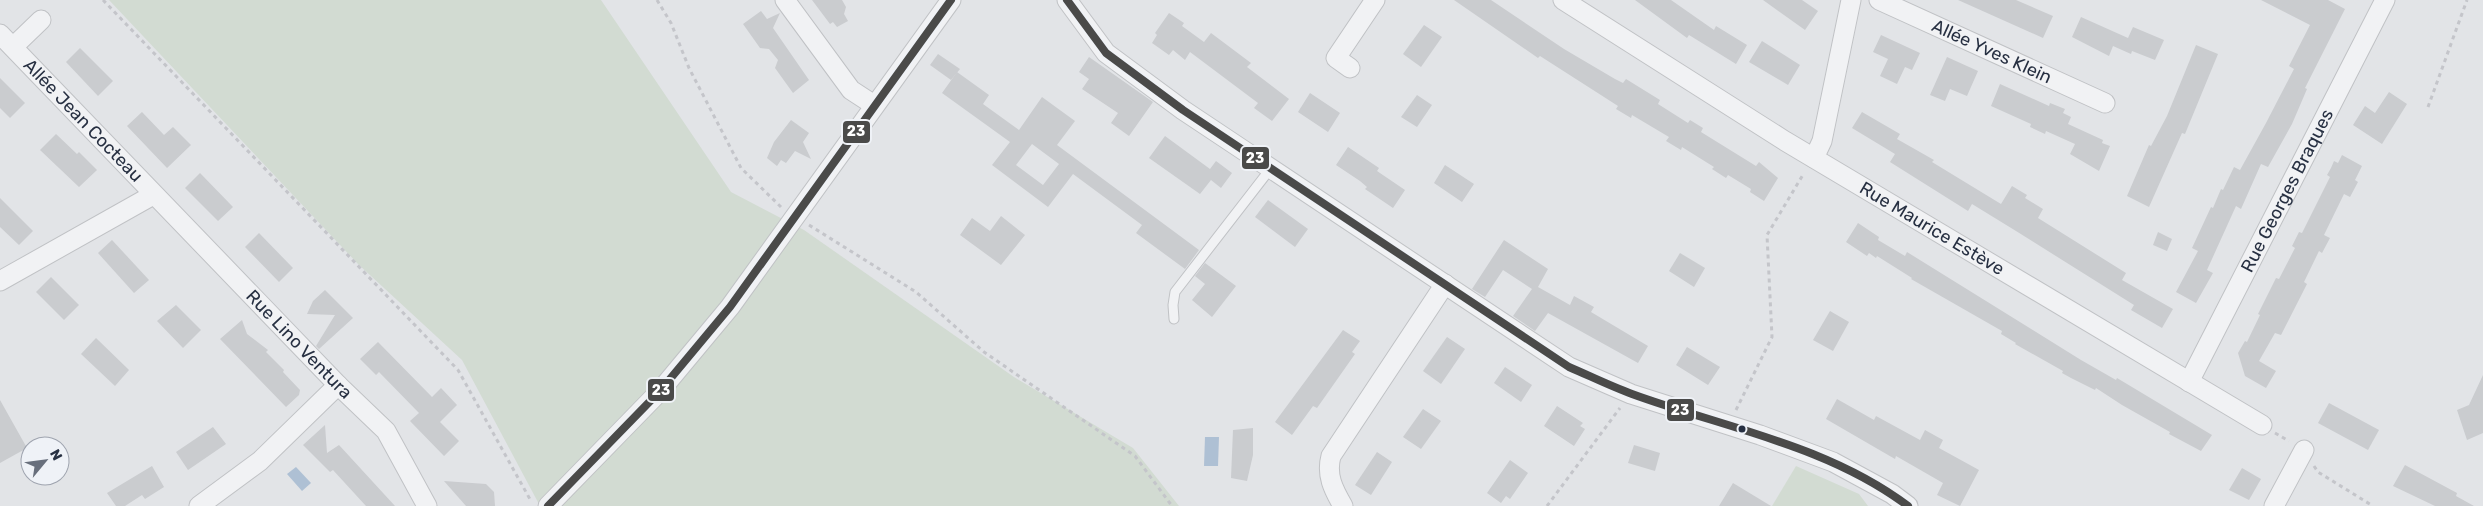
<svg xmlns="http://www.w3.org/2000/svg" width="2483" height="506" font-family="Rubik,sans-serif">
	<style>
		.green { fill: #d2dbd2 }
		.water { fill: #aec0d4 }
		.building { fill: #cacccf; fill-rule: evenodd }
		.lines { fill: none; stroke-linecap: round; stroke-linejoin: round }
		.lane-casing { stroke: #c0c2c5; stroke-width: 11 }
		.street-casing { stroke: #c0c2c5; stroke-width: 21 }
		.path { stroke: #c4c5ca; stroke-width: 3; stroke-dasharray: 4 4; stroke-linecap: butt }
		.lane { stroke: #f1f2f4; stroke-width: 9 }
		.street { stroke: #f1f2f4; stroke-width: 19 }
		.bus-1-casing { stroke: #eff2f7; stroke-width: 11 }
		.bus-1 { stroke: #4a4a49; stroke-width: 8 }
		.bus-dot { fill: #273042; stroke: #eff2f7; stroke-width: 2 }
		.labels { text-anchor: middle; stroke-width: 5; stroke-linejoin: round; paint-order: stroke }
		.street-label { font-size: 18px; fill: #273042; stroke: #eff2f7 }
		.line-badge { stroke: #eff2f7; stroke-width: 2 }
		.badge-label { font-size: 14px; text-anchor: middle; font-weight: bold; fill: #fff }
	</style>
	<rect width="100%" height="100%" fill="#e2e4e7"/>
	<g class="green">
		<polygon points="109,0 601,0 731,192 804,230 1014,377 1133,448 1179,506 540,506 462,360 358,264"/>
		<polygon points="1796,466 1859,494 1868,506 1772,506"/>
	</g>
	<g class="water">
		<polygon points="1205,437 1219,437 1218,466 1204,466"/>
		<polygon points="296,467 311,483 302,491 287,474"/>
	</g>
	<g class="building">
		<polygon points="812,0 842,0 846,7 844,14 848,21 837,27 833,22 830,24"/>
		<polygon points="1454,0 1491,0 1564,49 1615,79 1623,83 1626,79 1660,100 1658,104 1688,123 1690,120 1703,128 1701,132 1756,166 1759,162 1778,178 1764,201 1750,192 1751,189 1728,175 1726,178 1712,169 1714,167 1682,147 1681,150 1666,141 1669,137 1632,115 1631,118 1616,109 1618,106 1604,97 1540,56 1538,58"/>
		<polygon points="1635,0 1671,0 1714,30 1716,26 1747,45 1736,64 1689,35 1687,38"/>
		<polygon points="1763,0 1802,0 1818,11 1805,30"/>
		<polygon points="1958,0 2016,0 2053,16 2043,38"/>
		<polygon points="2261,0 2328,0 2345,9 2305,88 2307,89 2292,124 2268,167 2261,164 2241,209 2236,206 2207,270 2213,273 2196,303 2176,292 2198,251 2192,248 2211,207 2213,208 2221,189 2223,190 2234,167 2240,170 2266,123 2294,69 2289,66 2310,25"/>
		<polygon points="761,11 767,19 780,13 773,28 809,80 793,93 775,68 778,60 769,49 760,48 743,24"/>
		<polygon points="1169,13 1184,23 1182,26 1204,42 1211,33 1251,63 1247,67 1289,99 1272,121 1254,108 1258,103 1190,52 1185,60 1173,50 1169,55 1152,43 1157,35 1155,33"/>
		<polygon points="2081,17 2128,38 2133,27 2164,40 2155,60 2132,51 2131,54 2113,46 2109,56 2072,37"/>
		<polygon points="1424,25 1442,37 1421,67 1403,54"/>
		<polygon points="1881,35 1920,53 1912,70 1905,67 1897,84 1880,76 1888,59 1873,52"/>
		<polygon points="1762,41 1800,65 1788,85 1749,62"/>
		<polygon points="2196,45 2218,54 2185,134 2182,133 2149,207 2127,196 2149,145 2151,146 2167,116"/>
		<polygon points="80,48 113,81 98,96 66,62"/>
		<polygon points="938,54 960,69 951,80 930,65"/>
		<polygon points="1089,57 1153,102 1129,136 1111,123 1118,113 1082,89 1089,79 1079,72"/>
		<polygon points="1947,57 1978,71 1967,96 1950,89 1945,101 1930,95"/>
		<path d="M957 72 989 95 983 104 1019 130 1042 97 1075 121 1057 145 1199 250 1185 269 1136 233 1142 225 1073 174 1048 207 992 165 1010 142 942 93ZM1032 144 1059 164 1043 185 1016 165Z"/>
		<polygon points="0,78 25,103 10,118 0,108"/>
		<polygon points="2000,84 2049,106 2050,103 2065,109 2063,113 2071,117 2068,124 2103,140 2102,143 2110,146 2099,171 2070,154 2075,144 2046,131 2045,134 2030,127 2031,124 1991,106"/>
		<polygon points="2389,92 2407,104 2382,144 2353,125 2365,106 2375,113"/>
		<polygon points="1310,93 1340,113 1328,132 1298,112"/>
		<polygon points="1417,95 1432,105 1417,127 1401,117"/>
		<polygon points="142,112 164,135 173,127 191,145 167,168 127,126"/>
		<polygon points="1862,112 1900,134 1897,139 1934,160 1932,162 2001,204 2012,186 2027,195 2025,198 2043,209 2038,218 2126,273 2122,280 2173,309 2162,328 2131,310 2134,305 2016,231 1972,204 1968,211 1890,162 1895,154 1852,128"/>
		<polygon points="791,120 809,133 803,142 811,159 795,151 786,163 781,160 777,166 767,158 774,142"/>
		<polygon points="56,134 77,154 79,152 97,170 79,187 40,150"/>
		<polygon points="1165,136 1210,169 1216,161 1232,173 1221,188 1211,180 1200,194 1149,158"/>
		<polygon points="1348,147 1379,168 1377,171 1405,190 1393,208 1365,189 1367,187 1360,181 1336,165"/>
		<polygon points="2342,155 2362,166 2355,180 2358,182 2350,197 2344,194 2324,235 2330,238 2322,253 2319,251 2304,282 2307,284 2281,335 2275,333 2259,361 2276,371 2266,388 2245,376 2238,353 2245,341 2247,342 2260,315 2258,314 2276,278 2279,279 2295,248 2292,246 2299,232 2302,233 2330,177 2327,175 2331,168 2334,161 2338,163"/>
		<polygon points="1445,165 1474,184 1462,202 1434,183"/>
		<polygon points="200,173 233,207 218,221 185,188"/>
		<polygon points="0,198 33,231 19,245 0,227"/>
		<polygon points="1268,200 1308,229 1295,247 1255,217"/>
		<polygon points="1001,216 1025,235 1001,265 960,235 972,218 990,231"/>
		<polygon points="1858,223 1879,237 1878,240 1905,256 1907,252 2081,360 2116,380 2117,378 2212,435 2201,451 2169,434 2170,432 2122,405 2096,388 2095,390 2071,378 2062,373 2063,371 2015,344 2016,343 2001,334 2002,331 1911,279 1912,278 1877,256 1876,258 1869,253 1867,256 1846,242"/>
		<polygon points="2158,232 2172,239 2167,251 2153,245"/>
		<polygon points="259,233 293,268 279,282 245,247"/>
		<polygon points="112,240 149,280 134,293 98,253"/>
		<polygon points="1504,240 1548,269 1538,287 1570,305 1574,296 1594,307 1591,312 1648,346 1638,363 1548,313 1535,331 1513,316 1532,289 1503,270 1485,297 1472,289"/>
		<polygon points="1680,253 1705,268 1694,287 1669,271"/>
		<polygon points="1205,263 1236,286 1212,317 1192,300 1205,284 1195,276"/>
		<polygon points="51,277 79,305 64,320 36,292"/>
		<polygon points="325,290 353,318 319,349 316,346 335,315 307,314 313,301"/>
		<polygon points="176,305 201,330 183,348 157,321"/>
		<polygon points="1830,311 1849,322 1833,351 1813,340"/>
		<polygon points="242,320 247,334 268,350 266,352 284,370 283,372 300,390 299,395 286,407 220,339"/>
		<polygon points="1343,330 1360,341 1352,352 1355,354 1317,408 1313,406 1292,435 1275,422"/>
		<polygon points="1447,337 1465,349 1441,384 1423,371"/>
		<polygon points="96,338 129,370 115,386 81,354"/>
		<polygon points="378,342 432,397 441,388 457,405 440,422 459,441 444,456 410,421 419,413 379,372 376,375 360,359"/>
		<polygon points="1687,347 1720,367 1708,385 1676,365"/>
		<polygon points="1505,367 1532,385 1521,402 1494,383"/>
		<polygon points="2483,375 2483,433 2467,440 2457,410 2469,405"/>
		<polygon points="1837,399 1874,420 1876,416 1920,440 1925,430 1943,440 1939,448 1979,470 1960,506 1937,495 1943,483 1896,456 1895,459 1826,419"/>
		<polygon points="0,400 27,448 0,463"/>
		<polygon points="2329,403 2379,430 2368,450 2318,423"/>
		<polygon points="1557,406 1583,423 1580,426 1585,429 1574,446 1544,426"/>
		<polygon points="1423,409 1441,421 1421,449 1403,437"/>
		<polygon points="325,425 327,453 339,445 395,506 366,506 333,470 330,472 303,445"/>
		<polygon points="213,427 226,444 188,470 176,452"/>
		<polygon points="1253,428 1253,455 1247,481 1231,478 1233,430"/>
		<polygon points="1634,445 1660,453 1655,471 1628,463"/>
		<polygon points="1377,452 1392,462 1371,495 1355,485"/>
		<polygon points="1510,460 1528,473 1510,499 1506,496 1501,503 1487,493"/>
		<polygon points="2405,465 2457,493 2456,496 2474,506 2435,506 2393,486"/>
		<polygon points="152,466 164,487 145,499 142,495 125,506 116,506 107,493"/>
		<polygon points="2242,468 2261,479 2249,500 2229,490"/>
		<polygon points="444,481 486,484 494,492 495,506 466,506"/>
		<polygon points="1733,483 1771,506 1719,506"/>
	</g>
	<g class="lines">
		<defs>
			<polyline id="lane" points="1174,319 1173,305 1175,292 1271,168"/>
			<g id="street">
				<polyline points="785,0 851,90 874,105"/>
				<polyline points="1067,0 1106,53 1183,110 1569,367 1631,394 1760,435 1833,462 1892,494 1908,506"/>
				<path id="s1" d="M1563 0 1785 141 2262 425"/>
				<path id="s2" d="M1879 0 2105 103"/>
				<path id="s3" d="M0 34 338 385 386 431 427 506"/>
				<polyline points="13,47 41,20"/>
				<polyline points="1350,68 1336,58 1375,0"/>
				<polyline points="1814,158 1822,141 1851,0"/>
				<polyline points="0,281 153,195"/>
				<path id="s4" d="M2189 382 2385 0"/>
				<polyline points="199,506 260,461 338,385"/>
				<polyline points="548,506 660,391 730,307 951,0"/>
				<path d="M1343 506C1333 489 1326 475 1331 456L1445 284"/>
				<polyline points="2274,506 2304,450"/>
			</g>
		</defs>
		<use href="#lane" class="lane-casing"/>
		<use href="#street" class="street-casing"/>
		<g class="path">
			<polyline points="103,0 458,370 531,501"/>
			<polyline points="657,0 671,23 689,68 741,168 781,207"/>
			<polyline points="2428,107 2467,0"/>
			<polyline points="809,225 916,292 984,352 1135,456 1172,506"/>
			<polyline points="1736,410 1772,337 1767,235 1804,173"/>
			<polyline points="2275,433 2289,441"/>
			<polyline points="2314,466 2318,472 2373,506"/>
			<polyline points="1547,506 1620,408"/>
		</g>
		<use href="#lane" class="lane"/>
		<use href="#street" class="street"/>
		<defs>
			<g id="bus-1">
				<path d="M1067 0 1106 53 1183 110 1569 367C1590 376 1610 386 1632 394 1725 428 1827 445 1908 506"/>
				<polyline points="548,506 660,391 730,307 951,0"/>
			</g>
		</defs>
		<use href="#bus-1" class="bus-1-casing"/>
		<use href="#bus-1" class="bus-1"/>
	</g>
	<circle class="bus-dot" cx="1742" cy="429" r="4.5"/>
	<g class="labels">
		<g class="street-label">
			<text dy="6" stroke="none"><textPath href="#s2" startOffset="124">Allée Yves Klein</textPath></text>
			<text dy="6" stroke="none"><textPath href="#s3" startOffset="120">Allée Jean Cocteau</textPath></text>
			<text dy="6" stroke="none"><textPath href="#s4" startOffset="215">Rue Georges Braques</textPath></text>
			<text dy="6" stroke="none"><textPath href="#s1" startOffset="434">Rue Maurice Estève</textPath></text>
			<text dy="6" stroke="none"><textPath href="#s3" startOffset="431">Rue Lino Ventura</textPath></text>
		</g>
	</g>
	<g class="line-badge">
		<rect x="842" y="120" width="29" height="24" rx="5" fill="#4a4a49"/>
		<rect x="1241" y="146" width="29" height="24" rx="5" fill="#4a4a49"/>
		<rect x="647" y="378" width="28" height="24" rx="5" fill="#4a4a49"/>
		<rect x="1666" y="398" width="29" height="24" rx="5" fill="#4a4a49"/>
	</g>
	<g class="badge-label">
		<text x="856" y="136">23</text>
		<text x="1255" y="163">23</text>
		<text x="661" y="395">23</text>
		<text x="1680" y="415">23</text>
	</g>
	<g transform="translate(45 461) rotate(61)"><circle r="24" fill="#eff2f7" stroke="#9fa4af"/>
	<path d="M0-4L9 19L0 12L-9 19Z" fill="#686f7c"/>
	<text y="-8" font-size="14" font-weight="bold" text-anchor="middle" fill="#273042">N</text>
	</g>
</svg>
